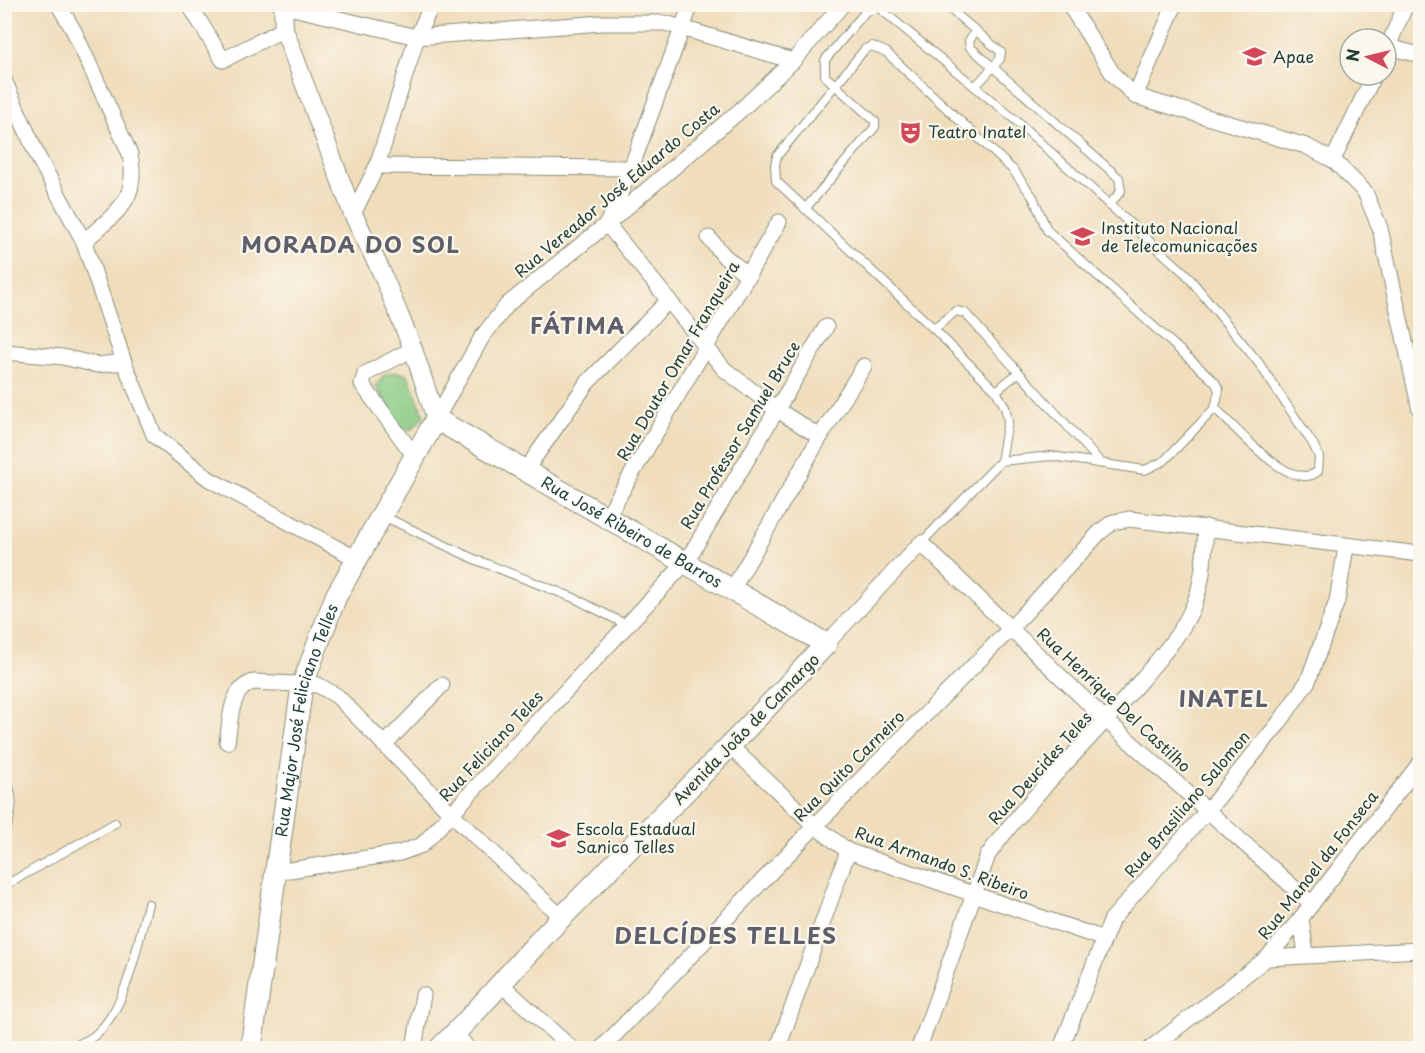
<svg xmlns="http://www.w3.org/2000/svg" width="1425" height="1053" font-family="'Playpen Sans',sans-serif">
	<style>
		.green { fill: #89cb83; stroke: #54845c; stroke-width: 1.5 }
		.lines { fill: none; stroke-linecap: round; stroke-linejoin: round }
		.service-casing { stroke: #888d78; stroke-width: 10 }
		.minor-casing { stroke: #888d78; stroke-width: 17 }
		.tertiary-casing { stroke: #888d78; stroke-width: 20 }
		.secondary-casing { stroke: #888d78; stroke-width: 23 }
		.service { stroke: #fff; stroke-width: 8 }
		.minor { stroke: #fff; stroke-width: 15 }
		.tertiary { stroke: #fff; stroke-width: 18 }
		.secondary { stroke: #fff; stroke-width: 21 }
		.labels { text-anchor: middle; stroke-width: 4.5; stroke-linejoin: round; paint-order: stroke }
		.poi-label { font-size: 16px; fill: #1f3d34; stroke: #fbf7ec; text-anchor: start }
		.street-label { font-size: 16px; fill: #1f3d34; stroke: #fbf7ec }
		.district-label { font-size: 22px; font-weight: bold; letter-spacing: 1.5px; fill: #5f5f6c; stroke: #fbf7ec }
	</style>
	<rect width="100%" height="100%" fill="#fbf7ec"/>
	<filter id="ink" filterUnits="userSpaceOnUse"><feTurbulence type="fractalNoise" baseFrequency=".0167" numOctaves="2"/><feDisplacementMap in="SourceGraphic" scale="12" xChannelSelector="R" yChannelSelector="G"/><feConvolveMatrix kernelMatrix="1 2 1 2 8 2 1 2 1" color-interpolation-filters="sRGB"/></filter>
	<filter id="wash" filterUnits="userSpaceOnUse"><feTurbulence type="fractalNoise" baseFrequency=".008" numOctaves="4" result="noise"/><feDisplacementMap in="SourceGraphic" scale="24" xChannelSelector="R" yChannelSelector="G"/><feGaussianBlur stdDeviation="1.35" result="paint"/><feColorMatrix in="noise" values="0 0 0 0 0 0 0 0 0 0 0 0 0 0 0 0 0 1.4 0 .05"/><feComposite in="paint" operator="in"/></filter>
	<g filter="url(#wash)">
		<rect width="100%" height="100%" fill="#f0ddbc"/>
		<polygon class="green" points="397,372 408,375 424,416 412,429 401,429 376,386 385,375"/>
	</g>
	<g filter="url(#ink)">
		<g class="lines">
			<defs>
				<g id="service">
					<polyline points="944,4 1001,52 1000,59 975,87"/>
					<polyline points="976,30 969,41 970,47 1119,178 1121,191 1109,205"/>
					<polygon points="872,46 886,52 1013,170 1033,197 1047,230 1215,382 1219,390 1215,408 1164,461 1145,470 1051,456 1001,461 1008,421 1005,407 996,391 934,329 776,181 775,165 777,156 865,49"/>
					<path d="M805 209 875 127V121L825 76V60L866 11 879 8 1013 118 1186 274 1258 362 1313 444 1319 457 1318 471C1292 495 1233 425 1215 408"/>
					<polyline points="934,329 956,311 965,313 1101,463"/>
					<polyline points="996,391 1018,373"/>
					<polyline points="383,516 474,559 574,598 629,626"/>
					<polyline points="921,543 1001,461"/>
					<path d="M4 774C14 795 14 812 4 833"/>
					<polyline points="4,886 115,823"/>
					<path d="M70 1048C78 1044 88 1041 95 1035 128 1007 137 944 148 904"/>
				</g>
				<g id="minor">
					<path d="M58 4 74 31 130 154C140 202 115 212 84 242"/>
					<polyline points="189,4 223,60 284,29"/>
					<polyline points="691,4 631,168 607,224 724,369 776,409 820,437"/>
					<polyline points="1069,4 1113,74 1135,96 1306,146 1333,160 1365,192 1380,228 1420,410"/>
					<polyline points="284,6 417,37 602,23 665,23 793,61"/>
					<polyline points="1388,47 1420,55"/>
					<polyline points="1386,51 1406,4"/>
					<polyline points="4,80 38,157 84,242 124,362 154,435 209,479 357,559"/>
					<polyline points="1135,96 1175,4"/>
					<polyline points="1333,160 1374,75"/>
					<polyline points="377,166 631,168"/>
					<polyline points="353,214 377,166 417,37 432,4"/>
					<polyline points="709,238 725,257 749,276"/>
					<polyline points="413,349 365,374 362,384 415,457"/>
					<polyline points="4,352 63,357 97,365 124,362"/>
					<polyline points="436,419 482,337 508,304 607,224 744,107 793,61 843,4"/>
					<polyline points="525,471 587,383 669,300"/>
					<polyline points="606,518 779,222"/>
					<polyline points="732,590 820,437 864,366"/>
					<polyline points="826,644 921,543 1107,721 1312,904"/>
					<path d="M227 742C231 720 229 690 253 682L318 685 337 696 452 814 561 917"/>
					<polyline points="384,745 442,685"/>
					<polyline points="731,747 815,826 848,851 1104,939"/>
					<polyline points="277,872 400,853 422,845 686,562 826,327"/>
					<polyline points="1301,918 1306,955"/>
					<polyline points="1267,958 1420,950"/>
					<polyline points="502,985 571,1048"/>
					<polyline points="456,1033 467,1048"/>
					<polyline points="414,1048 423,995"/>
					<polyline points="602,1048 815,826 1011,628 1100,532 1113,522 1129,519 1420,554"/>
					<polyline points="778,1048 848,851"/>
					<path d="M919 1048 988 855C1033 792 1092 739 1142 679 1161 656 1183 633 1194 604 1204 580 1204 553 1206 527"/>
					<polyline points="1061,1048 1112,919 1207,811 1279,723 1308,681 1337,601 1346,547"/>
					<polyline points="1151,1048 1267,958 1301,918 1420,763"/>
				</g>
				<polyline id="tertiary" points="283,4 284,29 353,214 381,271 413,349 436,419"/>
				<g id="secondary">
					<path id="s1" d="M251 1048 302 686 336 596 436 419 826 644C741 737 652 825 564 915 521 958 484 1006 440 1048"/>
				</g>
			</defs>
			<use href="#service" class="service-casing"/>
			<use href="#minor" class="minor-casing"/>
			<use href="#tertiary" class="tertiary-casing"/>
			<use href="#secondary" class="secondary-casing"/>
			<use href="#service" class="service"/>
			<use href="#minor" class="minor"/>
			<use href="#tertiary" class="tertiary"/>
			<use href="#secondary" class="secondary"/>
		</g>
	</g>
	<defs>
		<symbol id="school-bare" viewBox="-9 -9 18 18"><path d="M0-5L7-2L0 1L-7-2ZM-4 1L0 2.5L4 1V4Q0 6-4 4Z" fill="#d1495b" stroke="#fbf7ec" stroke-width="2.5" paint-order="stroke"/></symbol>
		<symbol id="theatre-bare" viewBox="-9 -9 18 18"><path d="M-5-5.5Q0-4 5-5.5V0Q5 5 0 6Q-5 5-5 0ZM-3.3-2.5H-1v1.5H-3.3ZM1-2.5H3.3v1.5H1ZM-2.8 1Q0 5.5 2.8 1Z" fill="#d1495b" stroke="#fbf7ec" stroke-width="2.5" paint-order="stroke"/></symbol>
	</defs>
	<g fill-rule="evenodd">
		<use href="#school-bare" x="1238" y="40" width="33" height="33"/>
		<use href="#theatre-bare" x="894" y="116" width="33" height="33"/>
		<use href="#school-bare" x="1066" y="220" width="33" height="33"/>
		<use href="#school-bare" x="542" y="822" width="33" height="33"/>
	</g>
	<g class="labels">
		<g class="poi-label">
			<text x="1273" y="63">Apae</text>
			<text x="928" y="138">Teatro Inatel</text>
			<text x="1101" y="234">Instituto Nacional<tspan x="1101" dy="18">de Telecomunicações</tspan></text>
			<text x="576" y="835">Escola Estadual<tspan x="576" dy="18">Sanico Telles</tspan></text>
		</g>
		<g class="street-label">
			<text transform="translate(617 190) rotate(-40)" y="6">Rua Vereador José Eduardo Costa</text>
			<text transform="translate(678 361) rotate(-60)" y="6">Rua Doutor Omar Franqueira</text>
			<text transform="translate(740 435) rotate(-59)" y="6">Rua Professor Samuel Bruce</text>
			<text dy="6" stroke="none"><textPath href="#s1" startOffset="891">Rua José Ribeiro de Barros</textPath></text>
			<text transform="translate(1114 700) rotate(43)" y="6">Rua Henrique Del Castilho</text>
			<text dy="6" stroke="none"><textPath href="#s1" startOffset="333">Rua Major José Feliciano Telles</textPath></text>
			<text transform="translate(746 729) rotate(-46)" y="6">Avenida João de Camargo</text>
			<text transform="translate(491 746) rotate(-47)" y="6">Rua Feliciano Teles</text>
			<text transform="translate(849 766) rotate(-45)" y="6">Rua Quito Carneiro</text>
			<text transform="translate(1040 768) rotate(-48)" y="6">Rua Deucides Teles</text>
			<text transform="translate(1187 804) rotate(-50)" y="6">Rua Brasiliano Salomon</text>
			<text transform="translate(942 863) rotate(20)" y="6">Rua Armando S. Ribeiro</text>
			<text transform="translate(1318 865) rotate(-52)" y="6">Rua Manoel da Fonseca</text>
		</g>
		<g class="district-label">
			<text x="351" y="253">MORADA DO SOL</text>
			<text x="578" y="334">FÁTIMA</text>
			<text x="1224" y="707">INATEL</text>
			<text x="726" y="944">DELCÍDES TELLES</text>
		</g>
	</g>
	<rect width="1425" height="1053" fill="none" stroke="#fbf7ec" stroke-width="24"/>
	<g transform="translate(1368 57) rotate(277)"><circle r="28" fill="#fbf7ec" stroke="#a3ada2" stroke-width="1.5"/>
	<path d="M0-4.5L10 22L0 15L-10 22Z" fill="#d1495b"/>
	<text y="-9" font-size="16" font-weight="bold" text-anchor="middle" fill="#1f3d34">N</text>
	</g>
</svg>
